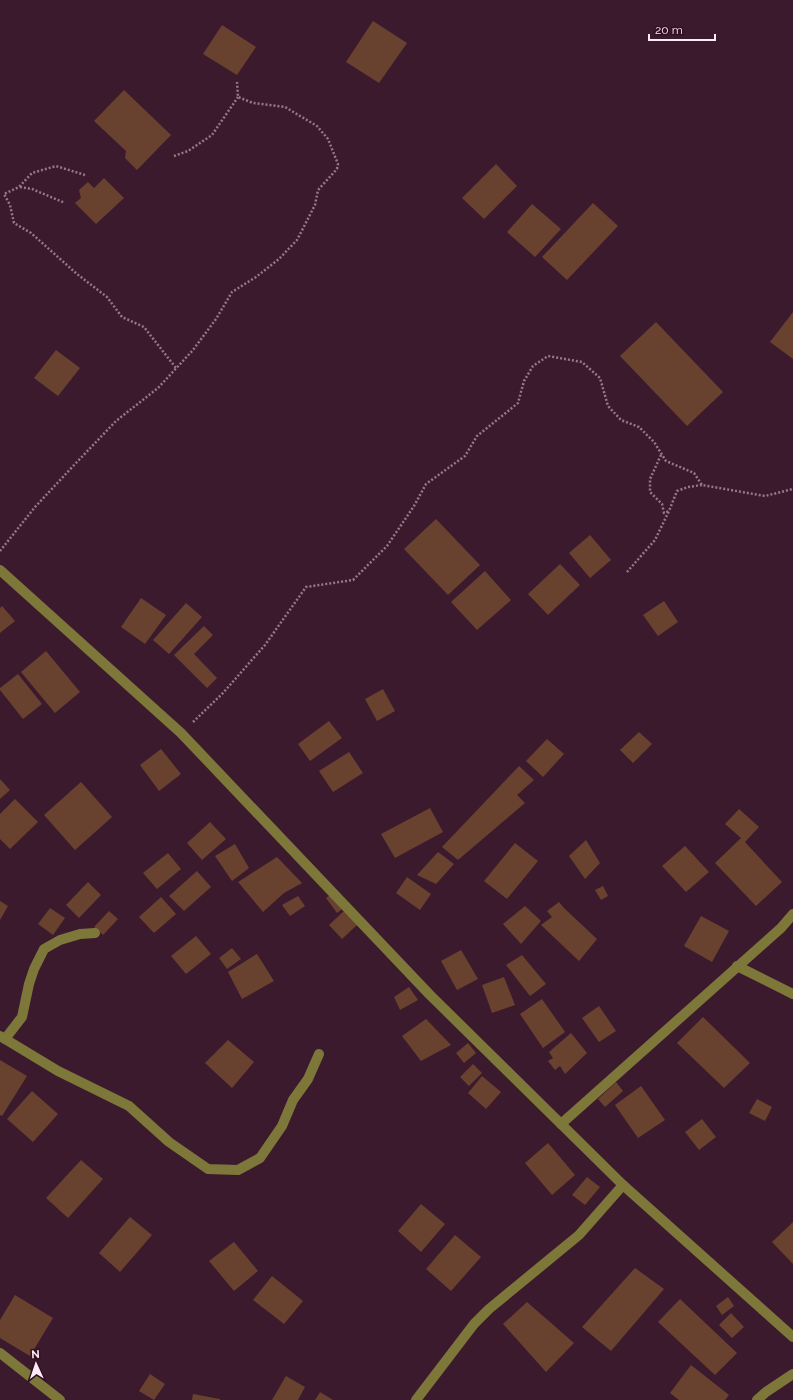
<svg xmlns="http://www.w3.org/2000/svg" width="793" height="1400" font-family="Raleway,sans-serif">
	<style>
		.building { fill: #68412f }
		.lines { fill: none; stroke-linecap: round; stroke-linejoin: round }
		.path { stroke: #957988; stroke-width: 2.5; stroke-dasharray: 2 2; stroke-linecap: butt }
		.minor { stroke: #7d7839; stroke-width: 10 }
	</style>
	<rect width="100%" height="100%" fill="#3c1a2e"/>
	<g class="building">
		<polygon points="373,21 407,43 379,83 346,62"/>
		<polygon points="222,25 256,47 237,75 203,54"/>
		<polygon points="124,90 171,135 137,170 125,158 126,151 94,121"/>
		<polygon points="496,164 517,186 484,219 462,198"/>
		<polygon points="104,178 124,198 96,224 75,203 81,198 79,190 88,182 94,188"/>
		<polygon points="593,203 618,226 567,280 542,257"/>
		<polygon points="532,204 561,229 535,257 507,232"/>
		<polygon points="793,312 793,359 770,342"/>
		<polygon points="656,322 723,392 687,426 620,356"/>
		<polygon points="56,350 80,368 58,396 34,378"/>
		<polygon points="436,519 480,565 448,595 404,549"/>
		<polygon points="590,535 611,560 590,578 569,553"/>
		<polygon points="560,564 580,585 548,615 528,594"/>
		<polygon points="485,571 511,600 477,630 451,602"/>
		<polygon points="141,598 166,615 145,644 121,627"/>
		<polygon points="664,601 678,622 658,636 643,615"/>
		<polygon points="186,603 202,617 169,654 153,640"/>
		<polygon points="2,606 15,621 0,633 0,608"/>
		<polygon points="204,626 213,635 194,654 217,678 207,688 174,655"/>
		<polygon points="46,651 80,692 55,713 21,672"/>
		<polygon points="18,674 42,704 23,719 0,690 0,688"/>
		<polygon points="383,689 395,711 377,721 365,699"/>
		<polygon points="329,721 342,738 310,761 298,744"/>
		<polygon points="639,732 652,744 633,763 620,750"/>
		<polygon points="547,739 564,754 543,777 526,761"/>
		<polygon points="161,749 181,774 159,791 140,765"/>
		<polygon points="349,752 363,773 333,792 319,771"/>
		<polygon points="519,766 534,780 517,795 525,803 458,860 442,847"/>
		<polygon points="0,779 10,790 0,799"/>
		<polygon points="81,782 112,817 75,850 44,815"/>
		<polygon points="15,799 38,822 10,849 0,839 0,814"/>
		<polygon points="430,808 443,832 395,858 381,834"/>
		<polygon points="739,809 759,827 745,842 782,882 756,906 715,863 741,838 725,824"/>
		<polygon points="210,822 226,839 202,860 187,843"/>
		<polygon points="586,840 600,863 585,879 569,856"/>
		<polygon points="515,843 538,861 507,899 484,881"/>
		<polygon points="235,844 249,868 232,881 215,856"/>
		<polygon points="685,846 709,872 686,892 662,866"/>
		<polygon points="438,852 454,864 436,884 417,875"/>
		<polygon points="168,853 181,869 157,889 143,873"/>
		<polygon points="277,857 302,883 284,893 263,912 238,882"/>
		<polygon points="197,871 211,887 184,911 169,896"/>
		<polygon points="407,877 431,894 420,910 396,893"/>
		<polygon points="88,882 101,895 79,918 66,905"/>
		<polygon points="603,886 608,896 601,900 595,890"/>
		<polygon points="334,892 345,907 337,913 326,898"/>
		<polygon points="298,896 305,906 290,916 282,905"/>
		<polygon points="161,897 176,914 154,933 139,917"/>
		<polygon points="0,901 8,906 0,920"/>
		<polygon points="559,902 564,908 597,939 579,961 541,925 552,917 547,911"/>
		<polygon points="525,906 541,921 521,944 503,924"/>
		<polygon points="50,908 65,918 53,935 38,924"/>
		<polygon points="109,911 118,919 103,935 94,927"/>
		<polygon points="344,911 357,925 342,939 329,925"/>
		<polygon points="701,916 729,931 712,962 684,946"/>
		<polygon points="196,936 211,954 186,974 171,956"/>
		<polygon points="232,948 241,959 227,969 219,958"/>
		<polygon points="461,950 478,979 457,990 441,961"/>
		<polygon points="257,954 274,981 242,999 228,972"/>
		<polygon points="522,955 546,984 530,996 506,965"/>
		<polygon points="504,977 515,1005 492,1013 482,985"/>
		<polygon points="409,987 418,1000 400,1010 394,997"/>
		<polygon points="542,999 565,1032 543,1048 520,1014"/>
		<polygon points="599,1006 616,1031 599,1042 582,1018"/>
		<polygon points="703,1017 750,1063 724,1088 677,1043"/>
		<polygon points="426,1019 451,1045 421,1061 402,1036"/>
		<polygon points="571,1033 587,1053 565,1074 560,1066 555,1070 548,1061 553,1058 549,1052"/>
		<polygon points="228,1040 254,1062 232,1088 205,1063"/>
		<polygon points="468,1043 476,1053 464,1063 456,1053"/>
		<polygon points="0,1060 27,1076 2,1116 0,1115"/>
		<polygon points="473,1064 482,1073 469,1086 460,1077"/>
		<polygon points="482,1076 501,1092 486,1109 468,1093"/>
		<polygon points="616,1082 623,1091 605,1107 598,1099"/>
		<polygon points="641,1086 665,1120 638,1138 615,1105"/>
		<polygon points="32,1091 58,1114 33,1142 7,1119"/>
		<polygon points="757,1099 772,1107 765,1121 749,1113"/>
		<polygon points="702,1119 716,1137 699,1150 685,1132"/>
		<polygon points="548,1143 575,1175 552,1195 525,1163"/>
		<polygon points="81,1160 103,1179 68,1218 46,1198"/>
		<polygon points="587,1177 600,1187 585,1205 572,1195"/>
		<polygon points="421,1204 445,1224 421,1252 398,1231"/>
		<polygon points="130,1217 152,1235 120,1272 99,1253"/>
		<polygon points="793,1222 793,1264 772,1242"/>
		<polygon points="455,1235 481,1257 451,1291 426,1269"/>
		<polygon points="234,1242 258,1271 234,1291 209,1261"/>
		<polygon points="635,1268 664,1289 611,1351 582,1327"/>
		<polygon points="272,1276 303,1301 284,1324 253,1300"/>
		<polygon points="15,1295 53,1318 30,1356 0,1338 0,1320"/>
		<polygon points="728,1297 734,1306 722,1315 716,1306"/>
		<polygon points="680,1299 737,1353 715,1375 658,1322"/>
		<polygon points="527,1302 574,1343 546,1372 503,1324"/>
		<polygon points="731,1313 744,1327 732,1338 719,1325"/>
		<polygon points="691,1365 729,1395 725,1400 679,1400 670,1393"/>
		<polygon points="150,1374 165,1384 154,1400 139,1391"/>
		<polygon points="286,1376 305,1387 298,1400 272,1400"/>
		<polygon points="320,1392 333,1400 315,1400"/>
		<polygon points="193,1394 220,1399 220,1400 192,1400"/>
	</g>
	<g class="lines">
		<g class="path">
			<polyline points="174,156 188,151 212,135 238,97"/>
			<polyline points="85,175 56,166 32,173 19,187 4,194 10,205 14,223 31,233 77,274 107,297 122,317 144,327 176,368"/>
			<polyline points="20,187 32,189 65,203"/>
			<polyline points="661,455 650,479 650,492 662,504 664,513 669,511"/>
			<polyline points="0,551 35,507 76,463 116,421 158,388 193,350 216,319 232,292 256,277 279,259 297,240 315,205 318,190 337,169 338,164 328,139 317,126 285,107 253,103 238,97 237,82"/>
			<polyline points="627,572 655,540 669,511 677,491 688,487 702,485"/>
			<polyline points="193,722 223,693 265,645 306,587 353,580 387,546 414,506 426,484 465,456 477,436 518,403 524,381 533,366 548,356 582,362 600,378 608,406 621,420 639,427 654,442 666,461 694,473 702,485 765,496 793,489"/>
		</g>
		<g class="minor">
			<polyline points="0,570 181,733 430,995 623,1185 793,1337"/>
			<polyline points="737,966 793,994"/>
			<polyline points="0,1036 58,1071 129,1106 169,1142 208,1169 238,1170 260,1158 282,1126 293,1100 308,1079 319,1054"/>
			<polyline points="5,1039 22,1017 29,984 34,969 44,949 60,940 80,934 95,933"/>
			<polyline points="561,1124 781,928 793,914"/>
			<polyline points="0,1353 60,1400"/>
			<polyline points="416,1400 474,1324 489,1309 579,1235 623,1185"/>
			<polyline points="757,1400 766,1392 793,1374"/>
		</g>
	</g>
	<g transform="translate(36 1364) rotate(357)" stroke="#321025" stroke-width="3" paint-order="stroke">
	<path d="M0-3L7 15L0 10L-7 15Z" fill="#ffebf5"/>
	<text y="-6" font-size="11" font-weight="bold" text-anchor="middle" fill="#ffebf5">N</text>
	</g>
	<path d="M649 34v6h66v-6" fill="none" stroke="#ffebf5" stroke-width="2"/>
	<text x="655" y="34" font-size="12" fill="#ffebf5" stroke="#321025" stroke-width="3" paint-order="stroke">20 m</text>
</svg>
